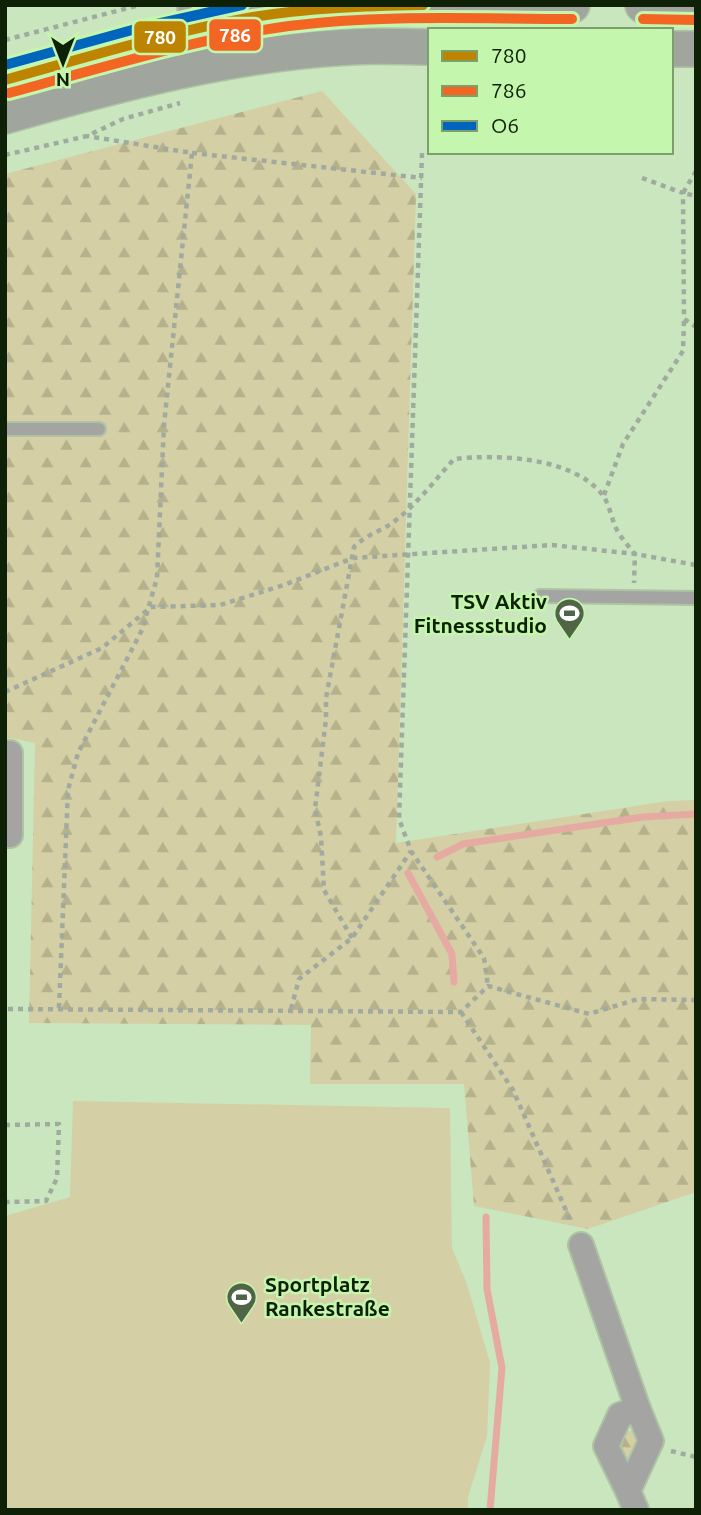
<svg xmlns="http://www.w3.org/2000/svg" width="701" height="1515" font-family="Ubuntu,sans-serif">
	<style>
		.grass { fill: #d4cfa4 }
		.forest { fill: url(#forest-firs) }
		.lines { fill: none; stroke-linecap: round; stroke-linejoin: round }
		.stream { stroke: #e5aba3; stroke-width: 7 }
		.lane-casing { stroke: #aec3a4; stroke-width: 16 }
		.street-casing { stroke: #aec3a4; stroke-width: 28 }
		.secondary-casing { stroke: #aec3a4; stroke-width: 38 }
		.path { stroke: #a1aa9e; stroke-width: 4.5; stroke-dasharray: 5 5; stroke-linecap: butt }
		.lane { stroke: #a4a5a3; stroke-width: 12 }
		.street { stroke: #a4a5a3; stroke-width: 24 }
		.secondary { stroke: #a0a59e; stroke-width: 35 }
		.bus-1-casing { stroke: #c4f6ae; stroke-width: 16 }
		.bus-2-casing { stroke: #c4f6ae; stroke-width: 16 }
		.bus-3-casing { stroke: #c4f6ae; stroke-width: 16 }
		.bus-1 { stroke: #bd8401; stroke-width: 10 }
		.bus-2 { stroke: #f26522; stroke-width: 10 }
		.bus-3 { stroke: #0065bd; stroke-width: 10 }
		.labels { text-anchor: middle; stroke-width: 5; stroke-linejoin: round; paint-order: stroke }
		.poi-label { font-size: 21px; font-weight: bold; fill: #0e2005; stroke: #c4f6ae; text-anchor: end }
		.line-badge { stroke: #c4f6ae; stroke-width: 2.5 }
		.badge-label { font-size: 19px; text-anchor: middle; font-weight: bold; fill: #fff }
	</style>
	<defs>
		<pattern id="forest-firs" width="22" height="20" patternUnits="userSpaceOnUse" patternTransform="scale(1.75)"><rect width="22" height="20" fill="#d4cfa4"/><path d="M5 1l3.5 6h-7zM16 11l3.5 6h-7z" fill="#b5b18c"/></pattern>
	</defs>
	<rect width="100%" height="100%" fill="#cae6be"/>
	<polygon class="grass" points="73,1101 450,1108 452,1248 467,1284 490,1363 487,1436 468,1497 468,1510 5,1510 5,1216 70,1197"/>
	<g class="forest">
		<polygon points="322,91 416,194 396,843 668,801 696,800 696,1192 588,1229 474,1206 464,1084 310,1084 311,1025 29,1023 35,743 5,737 5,174"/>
		<polygon points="637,1428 642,1441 629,1470 618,1454 627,1432"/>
	</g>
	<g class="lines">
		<g class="stream">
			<polyline points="437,857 463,844 643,817 696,814"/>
			<polyline points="408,873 452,954 454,982"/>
			<polyline points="486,1217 487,1289 502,1368 490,1510"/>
		</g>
		<defs>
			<g id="lane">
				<polyline points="184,5 185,29"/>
				<polyline points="5,429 99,429"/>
				<polyline points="540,596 696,598"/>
			</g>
			<g id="street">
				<polyline points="5,753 10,753 10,835 5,835"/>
				<polyline points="581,1245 638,1409 620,1415 606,1446 628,1491"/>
				<polyline points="636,1510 628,1491 651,1441 638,1409"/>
			</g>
			<g id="secondary">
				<polyline points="643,5 696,6"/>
				<polyline points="671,49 696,49"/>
				<path d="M5 80C99 54 193 24 290 12 383 2 479 6 572 5"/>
				<path d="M5 116C117 84 233 53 350 47 376 45 403 47 430 47"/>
			</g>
		</defs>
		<use href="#lane" class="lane-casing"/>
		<use href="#street" class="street-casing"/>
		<use href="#secondary" class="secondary-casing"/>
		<g class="path">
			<polyline points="5,40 140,5"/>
			<polyline points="192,153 422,178"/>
			<polyline points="422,153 399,819 411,851 484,958 488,986"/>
			<polyline points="5,155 87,136 123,119 180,103"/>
			<polyline points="696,171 683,193 696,196"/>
			<polyline points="642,178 683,193 684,319 696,327"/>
			<polyline points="604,495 623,444 683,351 684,319"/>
			<polyline points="5,692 102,648 151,607 220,605 284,585 353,558 552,545 635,554 634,583"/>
			<path d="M352 938 324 890 321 837 315 809 326 719V698L354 547C366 534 383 531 396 520 418 503 435 480 454 459 497 454 571 457 601 493 610 503 611 520 618 532 623 540 629 547 635 554L696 565"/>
			<polyline points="59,1008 68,790 78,753 142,630 157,578 164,425 192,153 87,136"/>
			<polyline points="8,1009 461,1012 488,986 589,1014 638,999 696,1000"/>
			<polyline points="291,1009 299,979 352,938 411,851"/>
			<polyline points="461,1012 513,1090 572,1224"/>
			<polyline points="5,1125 59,1124 57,1178 46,1201 5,1202"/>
			<polyline points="671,1451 696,1457"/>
		</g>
		<use href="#lane" class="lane"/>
		<use href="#street" class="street"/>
		<use href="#secondary" class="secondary"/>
		<defs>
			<path id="bus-1" d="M5 80C87 57 169 32 253 17 309 8 366 6 423 5"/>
			<g id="bus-2">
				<polyline points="643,19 696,20"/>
				<path d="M9 93C101 68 194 39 289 26 382 14 478 19 572 19"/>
			</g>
			<polyline id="bus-3" points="5,65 143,27 242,5"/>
		</defs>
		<use href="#bus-1" class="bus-1-casing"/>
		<use href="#bus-2" class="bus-2-casing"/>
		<use href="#bus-3" class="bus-3-casing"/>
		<use href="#bus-1" class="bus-1"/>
		<use href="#bus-2" class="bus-2"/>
		<use href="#bus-3" class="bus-3"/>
	</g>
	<defs>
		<symbol id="stadium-pin" viewBox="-11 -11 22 30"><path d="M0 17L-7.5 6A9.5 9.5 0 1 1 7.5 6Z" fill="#506546" stroke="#c4f6ae"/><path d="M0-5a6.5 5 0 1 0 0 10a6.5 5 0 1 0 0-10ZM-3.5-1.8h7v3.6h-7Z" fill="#fff"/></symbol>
	</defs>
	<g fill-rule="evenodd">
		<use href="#stadium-pin" x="552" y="596" width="35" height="47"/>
		<use href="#stadium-pin" x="224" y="1280" width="35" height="47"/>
	</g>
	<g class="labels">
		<g class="poi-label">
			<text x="547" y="609">TSV Aktiv<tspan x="547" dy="24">Fitnessstudio</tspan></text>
			<text x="265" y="1292" text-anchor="start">Sportplatz<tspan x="265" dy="24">Rankestraße</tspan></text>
		</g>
	</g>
	<g class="line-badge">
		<rect x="208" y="18" width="54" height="34" rx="7" fill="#f26522"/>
		<rect x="133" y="20" width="54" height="34" rx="7" fill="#bd8401"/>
	</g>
	<g class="badge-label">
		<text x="235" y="42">786</text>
		<text x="160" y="44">780</text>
	</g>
	<rect width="701" height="1515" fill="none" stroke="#0e2005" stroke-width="14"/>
	<rect x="428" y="28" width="245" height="126" fill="#c4f6ae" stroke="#7ba06a" stroke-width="2"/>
	<rect x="442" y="51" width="35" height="10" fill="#bd8401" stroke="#7ba06a" stroke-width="2"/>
	<text x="491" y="63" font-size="21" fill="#0e2005">780</text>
	<rect x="442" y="86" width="35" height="10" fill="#f26522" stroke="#7ba06a" stroke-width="2"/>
	<text x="491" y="98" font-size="21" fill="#0e2005">786</text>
	<rect x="442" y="121" width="35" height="10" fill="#0065bd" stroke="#7ba06a" stroke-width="2"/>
	<text x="491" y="133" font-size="21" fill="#0e2005">O6</text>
	<g transform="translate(63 63) rotate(180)" stroke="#c4f6ae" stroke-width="5" paint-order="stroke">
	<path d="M0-5L12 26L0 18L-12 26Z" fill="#0e2005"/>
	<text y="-10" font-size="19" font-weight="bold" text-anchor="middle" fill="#0e2005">N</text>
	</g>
</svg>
